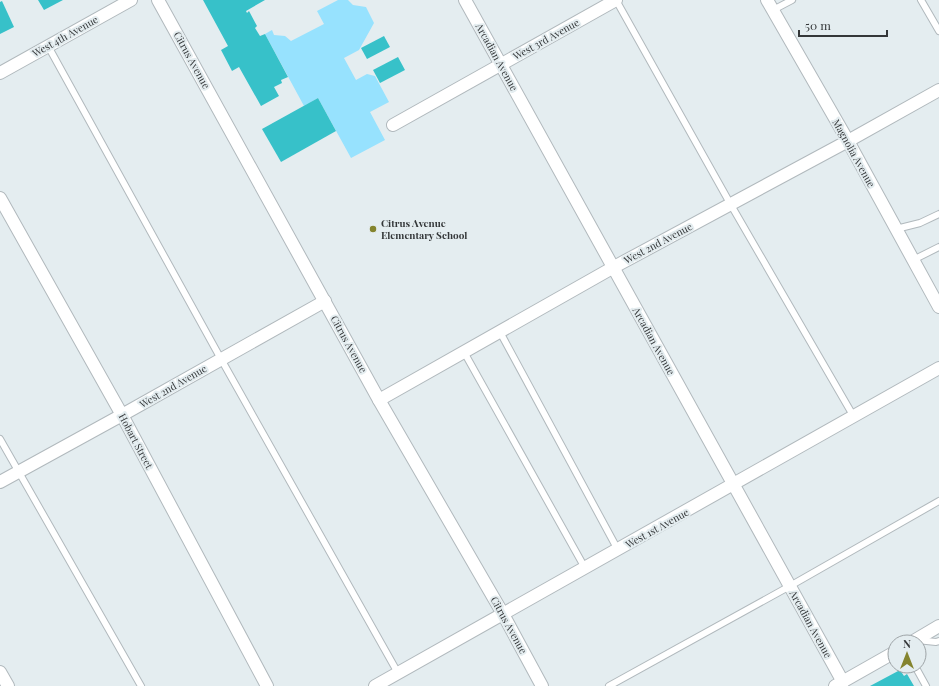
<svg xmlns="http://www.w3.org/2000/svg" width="939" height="686" font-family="'Playfair Display',serif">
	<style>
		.green { fill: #97e2fe }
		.building { fill: #37c1c9 }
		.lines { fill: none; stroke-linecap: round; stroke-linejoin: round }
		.service-casing { stroke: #b1b9bd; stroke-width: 8 }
		.minor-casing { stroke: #b1b9bd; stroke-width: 14 }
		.service { stroke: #fff; stroke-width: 6 }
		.minor { stroke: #fff; stroke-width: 12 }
		.poi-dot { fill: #84842e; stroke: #e4edf0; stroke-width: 1.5 }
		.labels { text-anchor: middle; stroke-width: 4; stroke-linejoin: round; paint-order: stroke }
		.street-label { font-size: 10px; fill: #343739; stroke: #e4edf0 }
		.poi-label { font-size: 10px; font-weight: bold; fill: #343739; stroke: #e4edf0; text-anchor: start }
	</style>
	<rect width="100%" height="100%" fill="#e4edf0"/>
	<polygon class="green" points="338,0 348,0 353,5 366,7 374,23 359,50 344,58 356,80 367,74 375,76 389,102 370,112 385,140 351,158 318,98 304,106 265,34 272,30 274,35 285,36 291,41 324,24 317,11"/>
	<g class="building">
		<polygon points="38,0 63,0 44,10"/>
		<polygon points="203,0 265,0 246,11 247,13 249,11 257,26 255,28 260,36 265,34 288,77 281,80 282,83 274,87 279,96 261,106 239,67 232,71 221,50 228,46"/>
		<polygon points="2,1 14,27 0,34 0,2"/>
		<polygon points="384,36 390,47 367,59 361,48"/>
		<polygon points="398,57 405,70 380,83 373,70"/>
		<polygon points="318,98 336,131 281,162 262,129"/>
		<polygon points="900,670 904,676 907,674 914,686 870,686"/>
	</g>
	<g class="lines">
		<defs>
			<g id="service">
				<polyline points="616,0 731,205 854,417"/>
				<polyline points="921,0 939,31"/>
				<polyline points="773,10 792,0"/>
				<polyline points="48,46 221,359 398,673"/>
				<polyline points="896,229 920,223 939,214"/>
				<polyline points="913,260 939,247"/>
				<polyline points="500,332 618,550"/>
				<polyline points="464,352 585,568"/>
				<polyline points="0,439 141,686"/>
				<polyline points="917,640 936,642 939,641"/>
				<polyline points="915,666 926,686"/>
				<polyline points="609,686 790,586 939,501"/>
			</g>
			<g id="minor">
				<polyline points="158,0 379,400 503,614 542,686"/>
				<polyline points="465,0 843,682"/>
				<polyline points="767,0 848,141 939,307"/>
				<polyline points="0,73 131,0"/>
				<polyline points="393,125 616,0"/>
				<polyline points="0,198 122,415 267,686"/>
				<polyline points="379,400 614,267 848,141 939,90"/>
				<polyline points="0,482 122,415 325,301"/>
				<polyline points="912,642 939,626"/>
				<polyline points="0,672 8,686"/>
				<polyline points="375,686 939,368"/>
				<polyline points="835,686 895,652"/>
			</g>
		</defs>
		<use href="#service" class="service-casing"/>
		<use href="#minor" class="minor-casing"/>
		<use href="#service" class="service"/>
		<use href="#minor" class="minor"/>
	</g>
	<circle class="poi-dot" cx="373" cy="229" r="4"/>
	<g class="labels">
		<g class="street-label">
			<text transform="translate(65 36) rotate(-29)" y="4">West 4th Avenue</text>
			<text transform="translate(546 39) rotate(-29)" y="4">West 3rd Avenue</text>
			<text transform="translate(497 57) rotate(61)" y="4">Arcadian Avenue</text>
			<text transform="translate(192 60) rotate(61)" y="4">Citrus Avenue</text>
			<text transform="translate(854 153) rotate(61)" y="4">Magnolia Avenue</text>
			<text transform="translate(658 243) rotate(-28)" y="4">West 2nd Avenue</text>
			<text transform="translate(654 341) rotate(61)" y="4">Arcadian Avenue</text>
			<text transform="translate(349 344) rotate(61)" y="4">Citrus Avenue</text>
			<text transform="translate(173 386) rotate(-30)" y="4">West 2nd Avenue</text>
			<text transform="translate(136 441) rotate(62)" y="4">Hobart Street</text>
			<text transform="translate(657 528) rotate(-29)" y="4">West 1st Avenue</text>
			<text transform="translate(811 624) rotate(61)" y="4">Arcadian Avenue</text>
			<text transform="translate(509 625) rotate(61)" y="4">Citrus Avenue</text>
		</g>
		<g class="poi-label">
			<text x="381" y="227">Citrus Avenue<tspan x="381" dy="12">Elementary School</tspan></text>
		</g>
	</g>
	<g transform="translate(907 654)"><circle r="19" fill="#e4edf0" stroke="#9ea4a7"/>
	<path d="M0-3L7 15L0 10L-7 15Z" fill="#84842e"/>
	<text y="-6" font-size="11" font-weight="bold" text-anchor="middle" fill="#343739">N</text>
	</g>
	<path d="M799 30v6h88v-6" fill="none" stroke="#343739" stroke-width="2"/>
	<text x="805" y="30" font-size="12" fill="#343739" stroke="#e4edf0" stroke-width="3" paint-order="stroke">50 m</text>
</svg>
